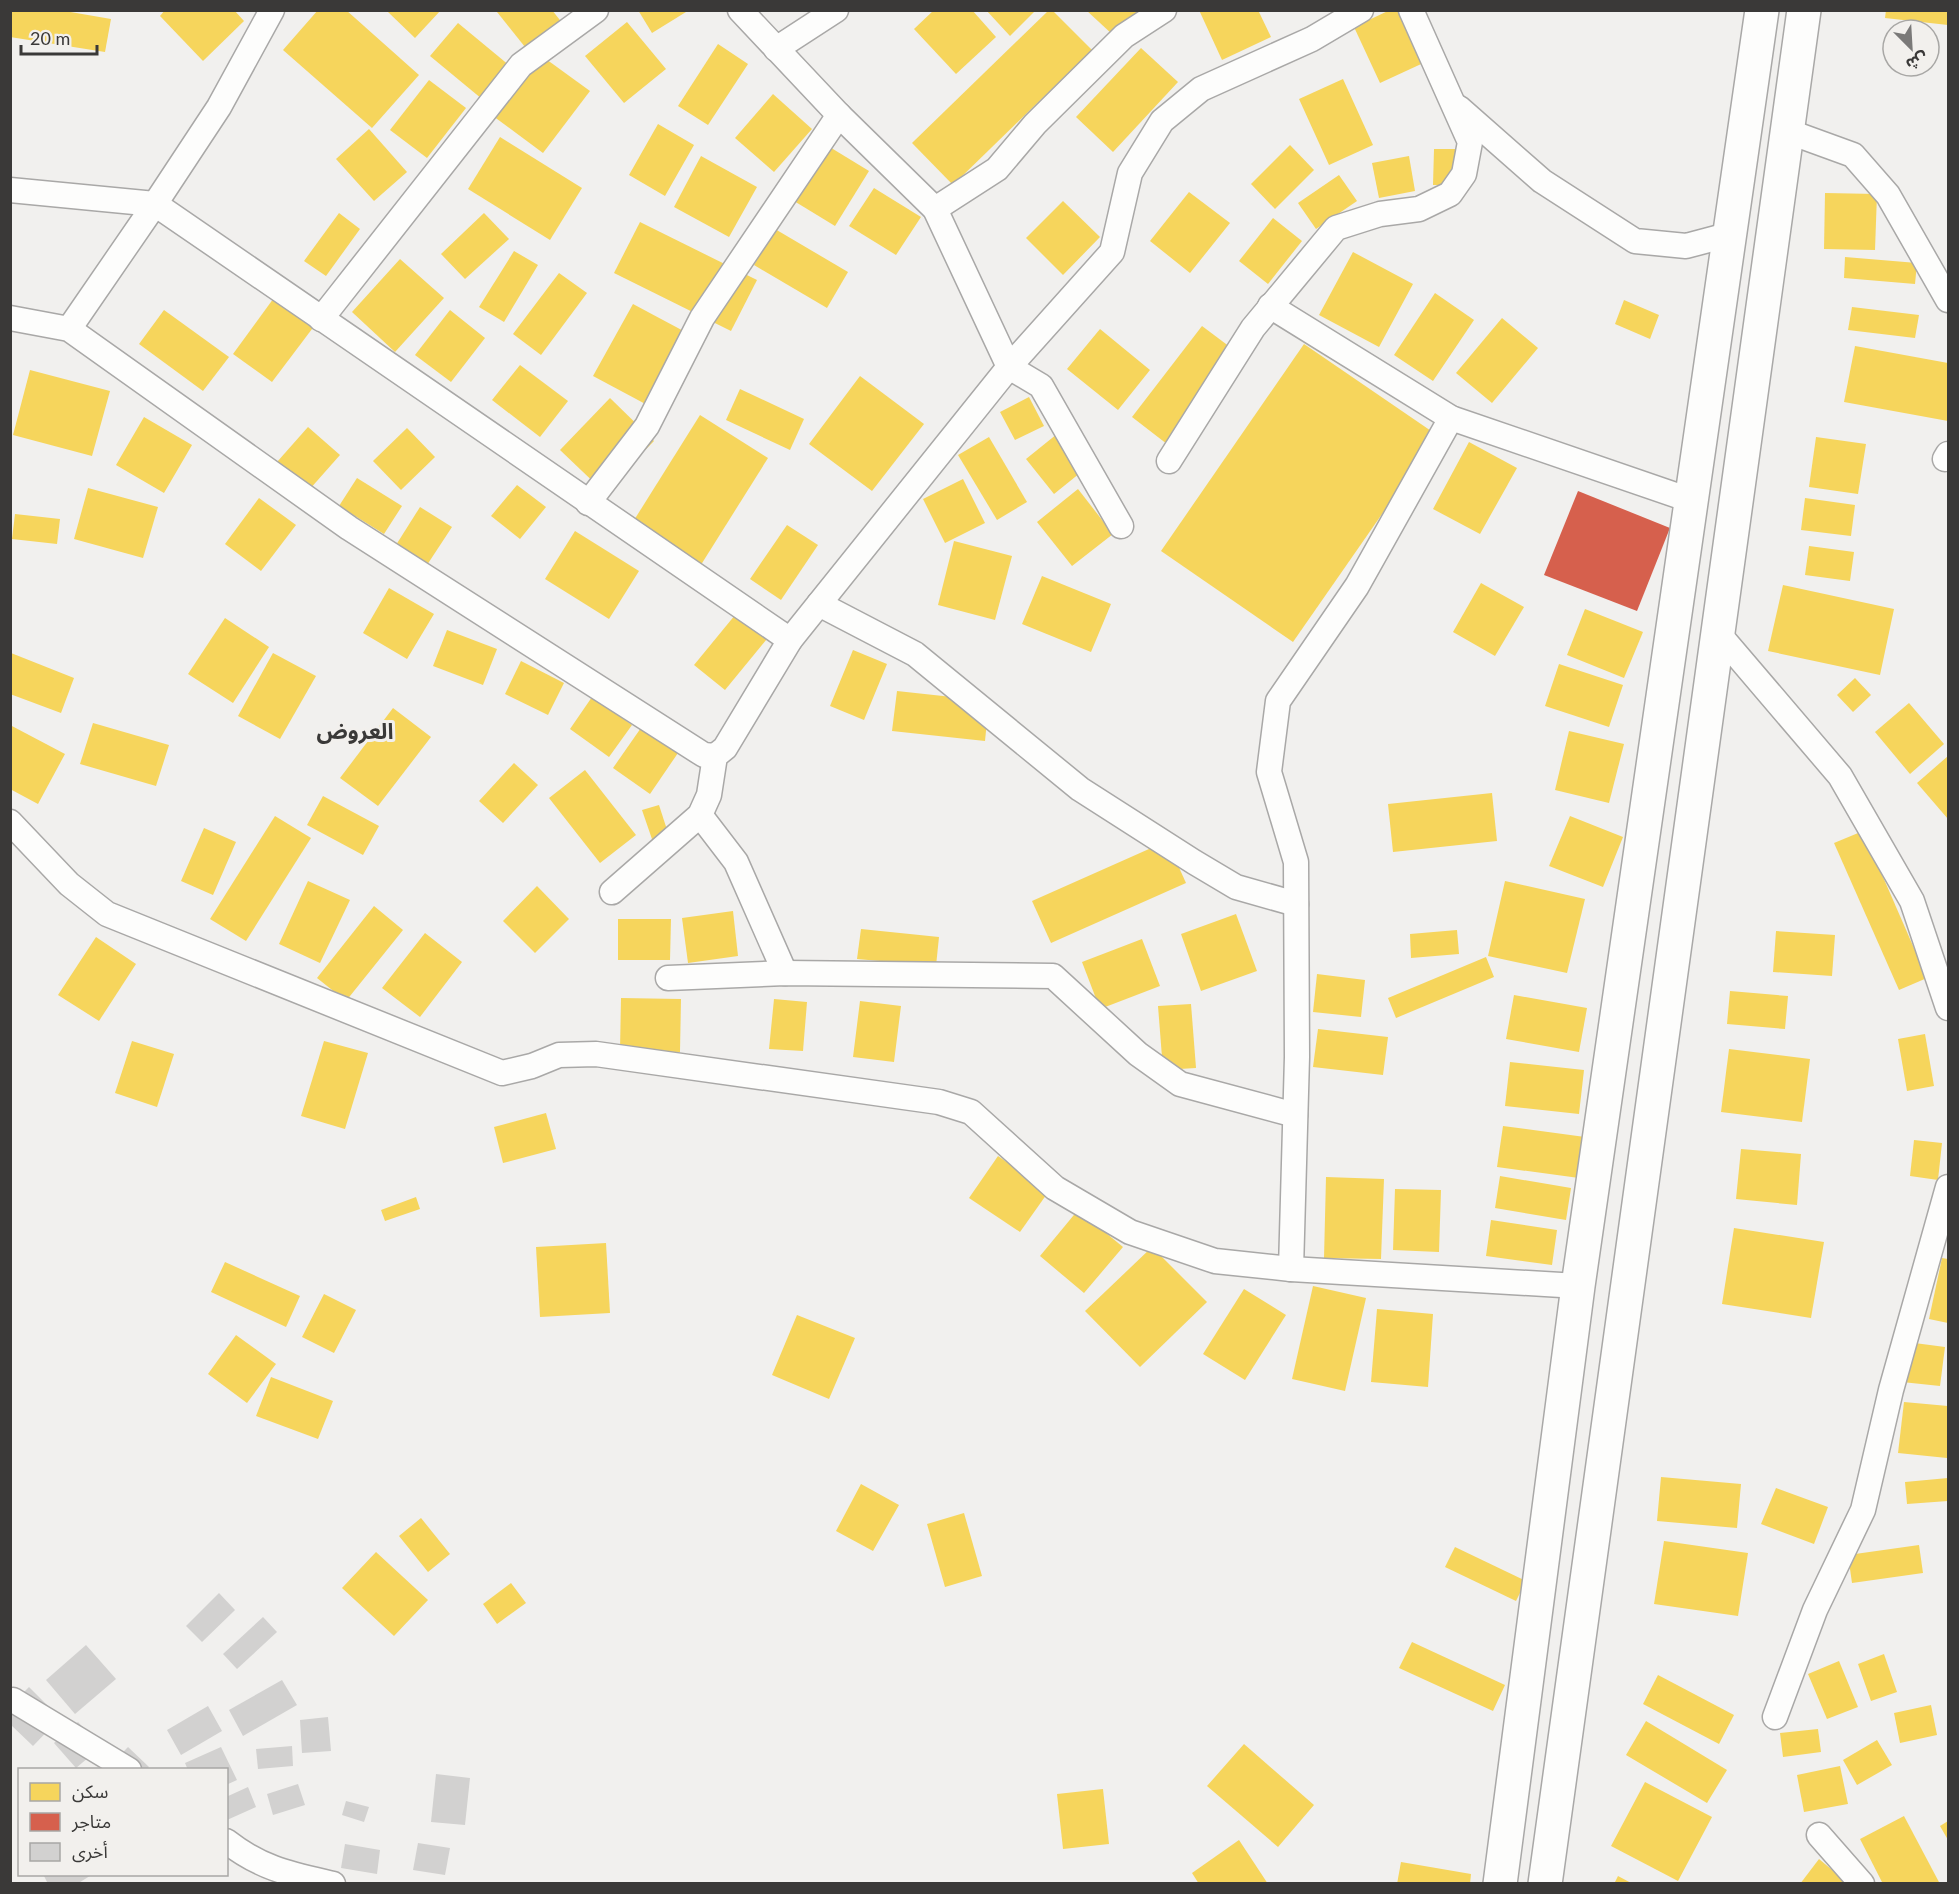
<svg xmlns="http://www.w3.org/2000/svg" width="1959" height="1894" font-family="Lato,'Noto Sans Arabic',sans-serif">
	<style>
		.homes { fill: #f6d55c }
		.shops { fill: #d6604d }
		.building { fill: #d2d1d0 }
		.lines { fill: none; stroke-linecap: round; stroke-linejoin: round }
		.minor-casing { stroke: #a9a8a7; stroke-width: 27 }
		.secondary-casing { stroke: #a9a8a7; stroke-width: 36 }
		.minor { stroke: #fdfdfc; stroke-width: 24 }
		.secondary { stroke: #fdfdfc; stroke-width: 33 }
		.labels { text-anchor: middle; stroke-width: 6; stroke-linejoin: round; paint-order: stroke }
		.district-label { font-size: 22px; font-weight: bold; fill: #3a3938; stroke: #f2f0ed }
	</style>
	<rect width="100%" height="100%" fill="#f1f0ee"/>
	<g class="homes">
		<polygon points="10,10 59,10 111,19 105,52 10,37"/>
		<polygon points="165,10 234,10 244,21 203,61 160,16"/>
		<polygon points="318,10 346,10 419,75 372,128 283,50"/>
		<polygon points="389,10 441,10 415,38 388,12"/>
		<polygon points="499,10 552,10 563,24 529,52 497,12"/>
		<polygon points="638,10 685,10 686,12 652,33"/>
		<polygon points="934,10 972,10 996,37 956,74 914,29"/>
		<polygon points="986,10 1036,10 1010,36"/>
		<polygon points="1049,10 1052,10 1092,50 953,185 912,143"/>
		<polygon points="1086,10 1152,10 1126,47"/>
		<polygon points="1199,10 1258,10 1271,37 1222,60"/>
		<polygon points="1390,10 1410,10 1432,59 1380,83 1354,27"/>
		<polygon points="1886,10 1948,10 1948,25 1885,18"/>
		<polygon points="627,22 666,69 624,103 585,56"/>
		<polygon points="458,23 510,66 482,99 430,56"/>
		<polygon points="718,44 748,64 708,125 678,106"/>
		<polygon points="1141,48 1178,82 1113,152 1076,117"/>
		<polygon points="539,54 590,91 543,153 493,116"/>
		<polygon points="1343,79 1373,145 1329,165 1299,99"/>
		<polygon points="429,80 466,108 427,158 390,130"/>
		<polygon points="773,94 812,129 774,172 735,138"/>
		<polygon points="658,124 694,145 665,196 629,175"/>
		<polygon points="369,129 407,172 374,201 336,159"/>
		<polygon points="500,137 582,188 550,240 468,189"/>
		<polygon points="1290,145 1314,170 1275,209 1251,184"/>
		<polygon points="828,146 869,171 835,226 794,201"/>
		<polygon points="1434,149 1460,149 1460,185 1433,185"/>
		<polygon points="701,156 757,187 729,237 674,207"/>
		<polygon points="1409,156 1415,191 1379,198 1372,163"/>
		<polygon points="1339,175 1357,201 1316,229 1298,203"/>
		<polygon points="874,188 921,217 896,255 849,226"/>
		<polygon points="1189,192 1230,223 1190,273 1150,241"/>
		<polygon points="1825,193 1877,194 1875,250 1824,249"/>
		<polygon points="1063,201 1100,237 1063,275 1026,238"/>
		<polygon points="339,213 360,229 326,276 304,261"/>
		<polygon points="484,213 509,239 465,279 441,254"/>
		<polygon points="1273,218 1302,241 1268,284 1239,261"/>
		<polygon points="640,222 757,280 731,331 614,273"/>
		<polygon points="775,229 848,272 827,308 754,265"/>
		<polygon points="514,251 538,265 504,322 479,307"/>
		<polygon points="1353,252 1413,284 1379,347 1319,315"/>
		<polygon points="1845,257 1917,263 1915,284 1844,278"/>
		<polygon points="400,259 444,298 395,352 352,312"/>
		<polygon points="559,273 587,293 541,355 513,334"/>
		<polygon points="1435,293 1474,320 1433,381 1394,355"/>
		<polygon points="276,295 315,325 272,382 233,354"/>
		<polygon points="1624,300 1659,315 1650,339 1615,324"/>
		<polygon points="633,304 691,335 651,407 593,376"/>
		<polygon points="1852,307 1919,315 1915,338 1848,330"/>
		<polygon points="164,310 229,357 203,391 139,344"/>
		<polygon points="450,310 485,338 451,382 415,355"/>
		<polygon points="1502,318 1538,348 1492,403 1456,373"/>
		<polygon points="1202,326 1246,359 1176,451 1132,417"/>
		<polygon points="1100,329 1150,370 1118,410 1067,369"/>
		<polygon points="1304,344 1437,435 1293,642 1161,551"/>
		<polygon points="1855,346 1948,363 1948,421 1844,402"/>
		<polygon points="520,365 568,401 540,437 492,400"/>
		<polygon points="30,370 110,391 92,456 13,435"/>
		<polygon points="860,376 924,424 872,491 809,444"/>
		<polygon points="740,389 804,419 790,450 726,420"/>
		<polygon points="1029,397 1044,426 1015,440 1000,412"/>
		<polygon points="610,398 654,441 604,492 560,450"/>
		<polygon points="700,415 768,458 699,568 631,525"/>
		<polygon points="144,417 192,445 164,493 116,465"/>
		<polygon points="308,427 340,455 309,490 277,462"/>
		<polygon points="407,428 435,457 401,490 373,461"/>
		<polygon points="1057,434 1085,469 1054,494 1026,459"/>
		<polygon points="989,437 1027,502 997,520 958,455"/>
		<polygon points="1816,437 1866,444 1858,494 1809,487"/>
		<polygon points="1469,442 1517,468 1480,534 1433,509"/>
		<polygon points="357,478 402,506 384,534 339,506"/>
		<polygon points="963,479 985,523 945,543 923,499"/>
		<polygon points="517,485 546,507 520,539 491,516"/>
		<polygon points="88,488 158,507 143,558 74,539"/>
		<polygon points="1078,489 1113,534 1072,566 1037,522"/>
		<polygon points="259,498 296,525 261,571 225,544"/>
		<polygon points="1805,498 1855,505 1851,536 1801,530"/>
		<polygon points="420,507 452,527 427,565 396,545"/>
		<polygon points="15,514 60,519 57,544 12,539"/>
		<polygon points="787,525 818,545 781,600 750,579"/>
		<polygon points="575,531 639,571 609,619 545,579"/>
		<polygon points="954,541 1012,556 995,620 938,605"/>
		<polygon points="1809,546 1854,552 1850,581 1805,575"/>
		<polygon points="1042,576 1111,604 1091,652 1022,624"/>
		<polygon points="1481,583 1524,607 1495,656 1453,632"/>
		<polygon points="1783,585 1894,609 1880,675 1768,651"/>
		<polygon points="389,588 434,614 407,659 363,633"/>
		<polygon points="740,609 771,634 725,690 694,665"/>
		<polygon points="1585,609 1643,632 1624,678 1567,655"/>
		<polygon points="225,618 269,647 233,703 188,674"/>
		<polygon points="447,630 497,649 483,685 433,666"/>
		<polygon points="853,650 887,664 864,720 830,706"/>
		<polygon points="11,653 74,678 61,713 10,694"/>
		<polygon points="273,653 316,676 280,739 238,716"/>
		<polygon points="521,661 564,683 548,715 505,694"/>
		<polygon points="1559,664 1623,685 1609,727 1545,706"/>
		<polygon points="1855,678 1871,695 1853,712 1837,695"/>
		<polygon points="897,691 989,701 985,741 892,731"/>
		<polygon points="592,697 632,725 609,757 570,729"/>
		<polygon points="1909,703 1944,744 1910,774 1875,732"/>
		<polygon points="393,708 431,737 378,806 340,778"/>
		<polygon points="93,723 169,745 156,786 80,764"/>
		<polygon points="10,725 65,754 38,804 10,789"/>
		<polygon points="643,725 680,750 650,794 613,768"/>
		<polygon points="1569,731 1624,744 1609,803 1555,790"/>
		<polygon points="1948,756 1948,819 1917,783"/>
		<polygon points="514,763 538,785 503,823 479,801"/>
		<polygon points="585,770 636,835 600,863 549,798"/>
		<polygon points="1492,793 1497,841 1393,852 1388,804"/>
		<polygon points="323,796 379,826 363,855 307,825"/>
		<polygon points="659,805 670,839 654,845 642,810"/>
		<polygon points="275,816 311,838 246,941 210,919"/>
		<polygon points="1570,816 1623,837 1603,887 1549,866"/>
		<polygon points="204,828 236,842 213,895 181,881"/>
		<polygon points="1863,831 1927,978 1899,990 1834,843"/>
		<polygon points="1167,841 1186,883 1051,943 1032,901"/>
		<polygon points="308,881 350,900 320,963 279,944"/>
		<polygon points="1505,881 1585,899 1567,973 1488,956"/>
		<polygon points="537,886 569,919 535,953 503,921"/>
		<polygon points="374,906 403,930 346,1001 317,978"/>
		<polygon points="733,911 738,956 688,963 682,918"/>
		<polygon points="1236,914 1257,971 1201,991 1181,934"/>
		<polygon points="618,919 671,919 670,960 618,960"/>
		<polygon points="861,929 939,937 936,966 857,959"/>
		<polygon points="1457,930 1459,954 1411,958 1410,934"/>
		<polygon points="1776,931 1835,935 1832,976 1773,972"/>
		<polygon points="425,933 462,962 420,1017 382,988"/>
		<polygon points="96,937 136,964 99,1021 58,995"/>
		<polygon points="1142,939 1160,986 1100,1009 1082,962"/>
		<polygon points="1486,957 1494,977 1396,1018 1388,998"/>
		<polygon points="1317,974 1365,980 1361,1017 1313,1012"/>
		<polygon points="1730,991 1788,996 1785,1029 1727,1024"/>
		<polygon points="1514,995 1587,1008 1579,1052 1506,1039"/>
		<polygon points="621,998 681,999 680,1052 620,1051"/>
		<polygon points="774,999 807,1002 803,1051 769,1049"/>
		<polygon points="860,1001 901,1006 894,1062 853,1057"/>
		<polygon points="1191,1004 1196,1068 1163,1070 1158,1006"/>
		<polygon points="1318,1029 1388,1037 1383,1075 1313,1067"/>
		<polygon points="1925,1034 1934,1086 1907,1091 1898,1039"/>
		<polygon points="132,1041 174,1054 157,1107 115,1093"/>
		<polygon points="324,1041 368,1053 345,1129 301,1116"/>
		<polygon points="1729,1049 1810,1059 1802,1122 1721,1112"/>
		<polygon points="1510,1062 1584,1070 1579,1114 1505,1106"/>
		<polygon points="546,1113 556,1149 503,1163 494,1127"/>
		<polygon points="1503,1126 1585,1137 1579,1178 1497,1167"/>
		<polygon points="1914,1140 1942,1143 1938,1180 1910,1176"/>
		<polygon points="1741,1149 1801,1154 1797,1205 1736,1199"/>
		<polygon points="998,1156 1049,1191 1020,1232 969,1198"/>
		<polygon points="1500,1176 1571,1188 1566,1220 1495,1208"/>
		<polygon points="1326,1177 1384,1179 1381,1259 1324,1258"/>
		<polygon points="1395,1189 1441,1190 1439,1252 1393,1250"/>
		<polygon points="416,1197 420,1209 385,1221 381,1210"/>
		<polygon points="1078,1210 1123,1247 1084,1293 1040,1256"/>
		<polygon points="1491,1220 1557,1230 1552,1265 1486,1256"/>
		<polygon points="1734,1228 1824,1242 1811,1318 1722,1304"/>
		<polygon points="606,1243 610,1313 540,1317 536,1247"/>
		<polygon points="1152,1247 1207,1302 1140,1367 1085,1311"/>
		<polygon points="1942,1258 1948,1259 1948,1323 1929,1319"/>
		<polygon points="225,1262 300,1296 286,1327 211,1292"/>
		<polygon points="1313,1286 1366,1298 1345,1391 1292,1379"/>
		<polygon points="1244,1289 1286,1315 1245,1380 1203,1354"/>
		<polygon points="324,1294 356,1310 334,1353 302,1337"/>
		<polygon points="1377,1309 1433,1314 1428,1387 1371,1382"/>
		<polygon points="797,1315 855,1338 829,1399 772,1375"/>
		<polygon points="236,1335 276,1364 247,1403 208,1374"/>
		<polygon points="1907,1342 1945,1347 1940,1386 1902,1382"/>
		<polygon points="271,1377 333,1401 318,1439 256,1416"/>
		<polygon points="1904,1402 1948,1406 1947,1458 1898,1453"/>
		<polygon points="1661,1477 1741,1484 1737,1528 1657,1521"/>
		<polygon points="1948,1478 1948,1501 1907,1504 1905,1482"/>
		<polygon points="861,1484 899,1505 873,1551 836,1531"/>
		<polygon points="1776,1488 1828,1507 1814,1544 1761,1524"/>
		<polygon points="964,1513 982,1576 945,1587 927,1524"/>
		<polygon points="421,1518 450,1554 428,1572 399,1536"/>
		<polygon points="1664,1541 1748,1553 1738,1616 1654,1604"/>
		<polygon points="1919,1545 1923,1573 1852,1583 1848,1555"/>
		<polygon points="1455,1547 1526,1581 1516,1601 1445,1567"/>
		<polygon points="376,1552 428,1600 394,1636 342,1588"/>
		<polygon points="511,1583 526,1603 497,1624 483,1604"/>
		<polygon points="1412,1642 1505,1685 1493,1711 1399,1668"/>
		<polygon points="1884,1654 1897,1692 1871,1701 1858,1664"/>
		<polygon points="1839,1661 1858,1707 1827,1719 1808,1674"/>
		<polygon points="1658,1675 1734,1715 1719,1744 1643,1704"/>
		<polygon points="1931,1705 1937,1735 1900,1743 1894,1713"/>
		<polygon points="1646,1721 1727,1770 1707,1803 1626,1755"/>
		<polygon points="1818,1729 1821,1752 1783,1757 1780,1733"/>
		<polygon points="1877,1740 1892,1765 1857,1785 1843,1760"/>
		<polygon points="1244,1744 1314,1805 1278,1847 1207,1786"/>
		<polygon points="1840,1766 1848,1804 1804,1812 1797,1775"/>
		<polygon points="1645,1782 1712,1817 1678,1881 1611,1846"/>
		<polygon points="1103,1789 1109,1844 1063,1849 1057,1794"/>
		<polygon points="1904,1816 1940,1884 1883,1884 1860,1839"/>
		<polygon points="1948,1821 1948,1840 1940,1826"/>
		<polygon points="1239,1840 1268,1884 1199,1884 1192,1873"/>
		<polygon points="1819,1859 1849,1884 1800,1884"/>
		<polygon points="1401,1862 1471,1874 1470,1884 1397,1884"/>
		<polygon points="1618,1876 1633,1884 1614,1884"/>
	</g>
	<polygon class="shops" points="1578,491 1670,528 1637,611 1544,575"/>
	<g class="building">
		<polygon points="219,1593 235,1610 202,1642 186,1626"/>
		<polygon points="263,1617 277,1632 237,1669 223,1654"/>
		<polygon points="86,1645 116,1679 75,1714 46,1680"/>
		<polygon points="282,1680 297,1705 243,1736 229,1710"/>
		<polygon points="29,1687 60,1718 33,1746 10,1724 10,1706"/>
		<polygon points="208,1706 222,1731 181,1755 167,1730"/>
		<polygon points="328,1717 331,1751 302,1753 300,1720"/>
		<polygon points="78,1722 101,1747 76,1768 54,1743"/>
		<polygon points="292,1746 293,1766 258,1769 256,1749"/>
		<polygon points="128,1747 149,1767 146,1770 106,1770"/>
		<polygon points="221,1747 237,1780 226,1785 226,1770 188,1770 185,1763"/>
		<polygon points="436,1774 470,1778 465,1825 431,1822"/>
		<polygon points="298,1784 305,1805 273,1815 267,1794"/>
		<polygon points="248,1787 256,1807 227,1820 226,1797"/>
		<polygon points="346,1801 369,1807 364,1822 342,1815"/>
		<polygon points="418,1843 450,1848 445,1875 413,1870"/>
		<polygon points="345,1844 380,1850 377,1874 341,1868"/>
		<polygon points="43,1874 93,1874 77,1884 48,1884"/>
	</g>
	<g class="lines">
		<defs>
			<g id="minor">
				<polyline points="740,10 839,115 935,209 1009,367 1041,386 1121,526"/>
				<polyline points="776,49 836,10"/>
				<polyline points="1459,108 1542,181 1635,241 1686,246 1731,234"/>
				<polyline points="1787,131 1853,155 1888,195 1948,300"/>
				<polyline points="10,190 155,204 219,107 272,10"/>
				<polyline points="935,209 997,169 1035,124 1124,36 1164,10"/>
				<polyline points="1270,306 1451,418 1693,501"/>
				<polyline points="10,318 69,329 349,528 704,755 715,756"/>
				<polyline points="321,319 521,65 596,10"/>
				<polyline points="69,329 155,204 790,640"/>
				<polyline points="1945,459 1948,454"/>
				<polyline points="1169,461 1253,328 1336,228 1380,214 1419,209 1450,194 1464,174 1470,142 1411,10"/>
				<polyline points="588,503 647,426 702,318 839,115"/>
				<polyline points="819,604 915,654 1080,789 1194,862 1236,887 1296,904"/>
				<polyline points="1718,633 1840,776 1912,901 1948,1008"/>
				<polyline points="700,815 736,862 785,973"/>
				<polyline points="10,822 69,884 107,914 502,1073 532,1066 559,1055 596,1054 939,1102 971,1112 1055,1188 1130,1232 1215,1261 1291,1269 1578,1286"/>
				<polyline points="612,892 700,815 709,795 715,756 725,748 790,640 1009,367 1112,252 1130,173 1162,121 1201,89 1312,39 1361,10"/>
				<polyline points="668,978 785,973 1053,976 1138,1054 1180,1084 1295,1115"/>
				<polyline points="1291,1269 1297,1057 1296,862 1269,772 1278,701 1357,586 1451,418"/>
				<polyline points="13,1700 129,1770"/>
				<polyline points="1775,1717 1815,1610 1863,1510 1891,1390 1948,1187"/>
				<polyline points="1819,1835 1862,1884"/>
				<path d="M226 1841C262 1869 290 1874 333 1884"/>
			</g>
			<g id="secondary">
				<polyline points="1500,1884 1578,1286 1762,10"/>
				<polyline points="1545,1884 1804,10"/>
			</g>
		</defs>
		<use href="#minor" class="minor-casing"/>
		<use href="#secondary" class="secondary-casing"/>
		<use href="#minor" class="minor"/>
		<use href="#secondary" class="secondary"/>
	</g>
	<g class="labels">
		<g class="district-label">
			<text x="355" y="739">العروض</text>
		</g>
	</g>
	<rect width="1959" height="1894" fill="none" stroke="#3a3938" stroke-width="24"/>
	<rect x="18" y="1768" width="210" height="108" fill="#f2f0ed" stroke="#a8a7a5" stroke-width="1.5"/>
	<rect x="30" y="1783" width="30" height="18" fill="#f6d55c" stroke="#a8a7a5" stroke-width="1.5"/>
	<text x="72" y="1798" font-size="18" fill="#3a3938">سكن</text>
	<rect x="30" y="1813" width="30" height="18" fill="#d6604d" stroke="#a8a7a5" stroke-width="1.5"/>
	<text x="72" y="1828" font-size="18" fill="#3a3938">متاجر</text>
	<rect x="30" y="1843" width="30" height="18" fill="#d2d1d0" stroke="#a8a7a5" stroke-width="1.5"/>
	<text x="72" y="1858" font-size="18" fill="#3a3938">أخرى</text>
	<g transform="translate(1911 48) rotate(156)"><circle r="28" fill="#f2f0ed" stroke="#a8a7a5" stroke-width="1.5"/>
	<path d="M0-4.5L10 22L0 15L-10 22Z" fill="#7a7978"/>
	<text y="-9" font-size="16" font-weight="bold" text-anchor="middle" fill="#3a3938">ش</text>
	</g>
	<path d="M21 45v9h76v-9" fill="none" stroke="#3a3938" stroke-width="3"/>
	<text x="30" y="45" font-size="18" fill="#3a3938" stroke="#f2f0ed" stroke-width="4.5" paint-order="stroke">20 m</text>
</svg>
